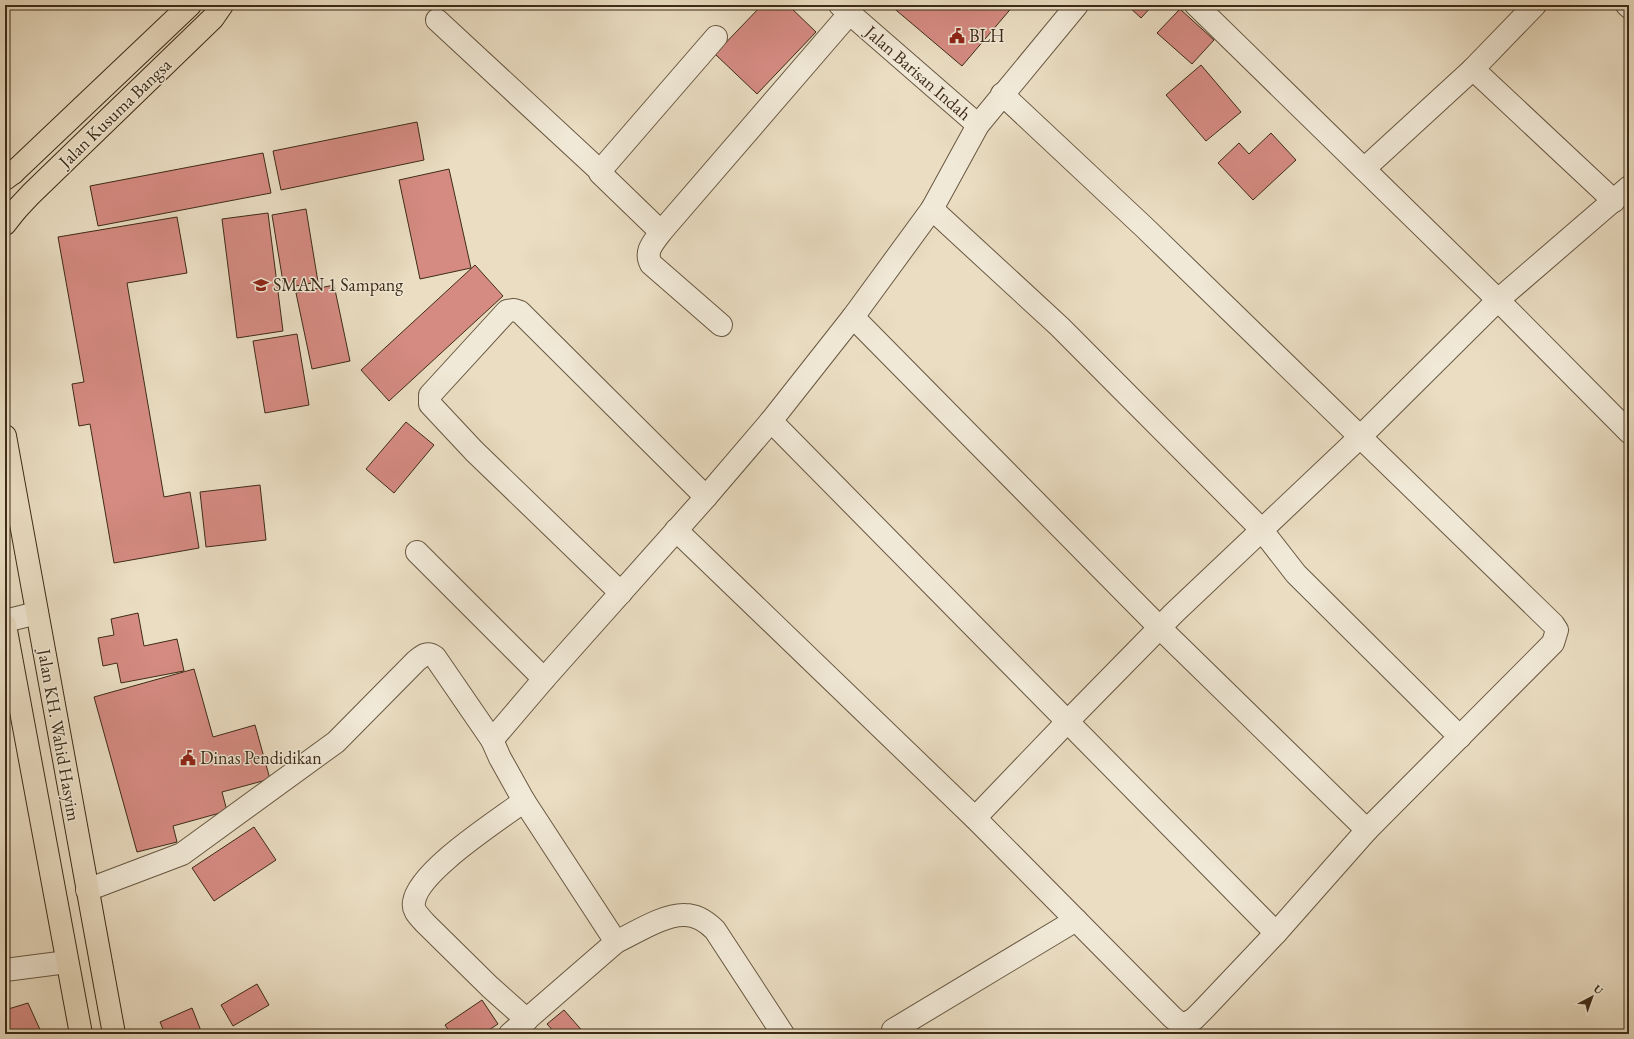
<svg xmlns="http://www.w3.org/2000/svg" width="1634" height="1039" font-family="'EB Garamond',serif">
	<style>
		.building { fill: #d58b82; stroke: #3d2b17 }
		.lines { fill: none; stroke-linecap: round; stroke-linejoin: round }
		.minor-casing { stroke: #685842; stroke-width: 24 }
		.major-casing { stroke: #3d2b17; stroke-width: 24 }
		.highway-casing { stroke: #3d2b17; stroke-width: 24 }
		.minor { stroke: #f1e9d7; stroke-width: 22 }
		.major { stroke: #eaddc2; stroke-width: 22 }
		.highway { stroke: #eaddc2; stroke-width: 22 }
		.labels { text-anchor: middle; stroke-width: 3; stroke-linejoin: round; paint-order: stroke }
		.poi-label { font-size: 18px; fill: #3d2b17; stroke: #f1e9d7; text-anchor: start }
		.street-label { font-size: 18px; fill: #3d2b17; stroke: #f1e9d7 }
	</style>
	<rect width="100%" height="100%" fill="#eaddc2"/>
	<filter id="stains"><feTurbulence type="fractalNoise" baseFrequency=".005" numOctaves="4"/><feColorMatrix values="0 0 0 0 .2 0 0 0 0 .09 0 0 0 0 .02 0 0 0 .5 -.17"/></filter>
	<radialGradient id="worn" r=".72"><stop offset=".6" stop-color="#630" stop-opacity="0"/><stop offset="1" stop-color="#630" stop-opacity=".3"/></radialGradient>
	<g class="building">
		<polygon points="762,5 788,5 816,32 757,94 715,54"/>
		<polygon points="890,5 1014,5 962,66"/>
		<polygon points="1127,5 1153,5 1141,18"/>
		<polygon points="1180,9 1214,40 1192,64 1157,33"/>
		<polygon points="1201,65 1241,112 1206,141 1166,95"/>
		<polygon points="417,122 424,160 281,190 273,151"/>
		<polygon points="1271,133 1296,160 1253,200 1218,163 1239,143 1249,154"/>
		<polygon points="263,153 271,193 98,226 90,186"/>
		<polygon points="449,169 471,268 420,279 399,180"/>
		<polygon points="306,209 318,282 284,288 272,215"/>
		<polygon points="268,213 283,331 237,338 222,219"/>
		<polygon points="177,217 187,273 127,283 164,497 190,492 199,548 114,563 90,424 79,426 72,384 84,382 58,237"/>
		<polygon points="475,265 503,296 389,401 361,370"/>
		<polygon points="334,285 350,361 312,369 296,293"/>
		<polygon points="297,334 309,405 265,413 253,341"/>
		<polygon points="406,422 434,445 394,493 366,469"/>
		<polygon points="260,485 266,540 206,547 200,492"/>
		<polygon points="138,613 144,646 177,639 184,671 121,683 117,663 103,666 98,638 114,635 111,619"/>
		<polygon points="194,669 213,737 255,725 270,779 222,792 227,811 173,826 177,842 137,852 94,697"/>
		<polygon points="254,827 276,860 214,901 192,868"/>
		<polygon points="257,984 269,1005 233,1026 221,1005"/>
		<polygon points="482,1000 498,1024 483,1034 451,1034 445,1025"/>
		<polygon points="28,1003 42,1034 5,1034 5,1010"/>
		<polygon points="192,1008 201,1031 194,1034 165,1034 160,1022"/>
		<polygon points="564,1010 585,1034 556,1034 547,1024"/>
	</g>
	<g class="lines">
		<defs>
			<g id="minor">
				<polyline points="840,5 978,125"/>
				<polyline points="1196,5 1498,300 1629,432"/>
				<polyline points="1627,5 1629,7"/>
				<polyline points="437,20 600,171"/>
				<polyline points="1473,69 1614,201"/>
				<polyline points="1364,169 1473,69 1535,5"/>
				<polyline points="932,209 1060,327 1261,529 1296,574 1460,737"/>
				<polyline points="661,232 600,173 600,171 716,37"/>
				<polyline points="853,317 1160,628 1367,830"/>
				<path d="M721 325 651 264C644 251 654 242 661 232L849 14"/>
				<polyline points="771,421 1276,933"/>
				<polyline points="676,530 975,818 1172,1017 1178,1022 1185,1024 1194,1019 1203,1010 1276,933 1367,830 1553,643 1557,630 1553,624 1144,227 1002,94"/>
				<polyline points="417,552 544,679"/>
				<polyline points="621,593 474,451 430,404 430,395 507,311 514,310 520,312 706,497"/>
				<polyline points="5,621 37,613"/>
				<path d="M524 801C499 820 418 871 414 902 412 911 420 917 425 923L490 987 527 1020"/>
				<polyline points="975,818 1068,721 1174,613 1360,437 1498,300 1629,187"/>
				<path d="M87 890 182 854 336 742 416 661C422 656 427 651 435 657L492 740"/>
				<polyline points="5,970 67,962"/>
				<polyline points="893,1030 1076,920"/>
				<polyline points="510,1034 616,942"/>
				<path d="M783 1034 715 930C707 922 697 915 685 915 664 914 635 933 616 942L524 801 500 758 492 740 544 679 706 497 771 421 853 317 932 209 978 125 1077 5"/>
			</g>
			<g id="major">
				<polyline points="5,179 13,173 190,5"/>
				<polyline points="5,215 16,210 31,194 213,18 222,5"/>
			</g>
			<g id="highway">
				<polyline points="5,175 13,173"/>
				<polyline points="5,224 16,210"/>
				<polyline points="5,436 114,1034"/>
				<polyline points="5,625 81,1034"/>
			</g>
		</defs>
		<use href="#minor" class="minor-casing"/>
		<use href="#major" class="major-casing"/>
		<use href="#highway" class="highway-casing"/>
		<use href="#minor" class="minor"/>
		<use href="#major" class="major"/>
		<use href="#highway" class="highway"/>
	</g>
	<defs>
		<symbol id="civic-bare" viewBox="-9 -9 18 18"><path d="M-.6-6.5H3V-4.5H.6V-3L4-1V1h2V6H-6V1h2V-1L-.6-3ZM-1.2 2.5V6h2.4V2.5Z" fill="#8f2418" stroke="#f1e9d7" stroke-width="2.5" paint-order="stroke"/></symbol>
		<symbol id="school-bare" viewBox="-9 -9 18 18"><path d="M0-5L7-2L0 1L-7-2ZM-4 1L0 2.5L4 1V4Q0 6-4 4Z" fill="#8f2418" stroke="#f1e9d7" stroke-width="2.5" paint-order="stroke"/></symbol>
	</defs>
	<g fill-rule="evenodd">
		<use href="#civic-bare" x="946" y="25" width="22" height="22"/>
		<use href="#school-bare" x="250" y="274" width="22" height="22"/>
		<use href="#civic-bare" x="177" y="747" width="22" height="22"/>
	</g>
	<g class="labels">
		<g class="poi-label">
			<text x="969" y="42">BLH</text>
			<text x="273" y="291">SMAN 1 Sampang</text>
			<text x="200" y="764">Dinas Pendidikan</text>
		</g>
		<g class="street-label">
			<text transform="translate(918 73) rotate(41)" y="6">Jalan Barisan Indah</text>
			<text transform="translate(115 113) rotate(-44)" y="6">Jalan Kusuma Bangsa</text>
			<text transform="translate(59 735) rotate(80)" y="6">Jalan KH. Wahid Hasyim</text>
		</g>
	</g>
	<rect width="1634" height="1039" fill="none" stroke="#eaddc2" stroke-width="20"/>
	<rect x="6" y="6" width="1622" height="1027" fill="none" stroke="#3d2b17" stroke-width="2"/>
	<rect x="10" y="10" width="1614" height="1019" fill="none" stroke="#3d2b17"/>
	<g transform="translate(1592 997) rotate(41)" stroke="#f1e9d7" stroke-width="3" paint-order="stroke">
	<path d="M0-3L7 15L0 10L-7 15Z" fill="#3d2b17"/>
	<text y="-6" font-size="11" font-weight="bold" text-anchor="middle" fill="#3d2b17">U</text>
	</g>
	<rect width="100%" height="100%" filter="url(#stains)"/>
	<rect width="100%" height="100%" fill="url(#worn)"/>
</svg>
